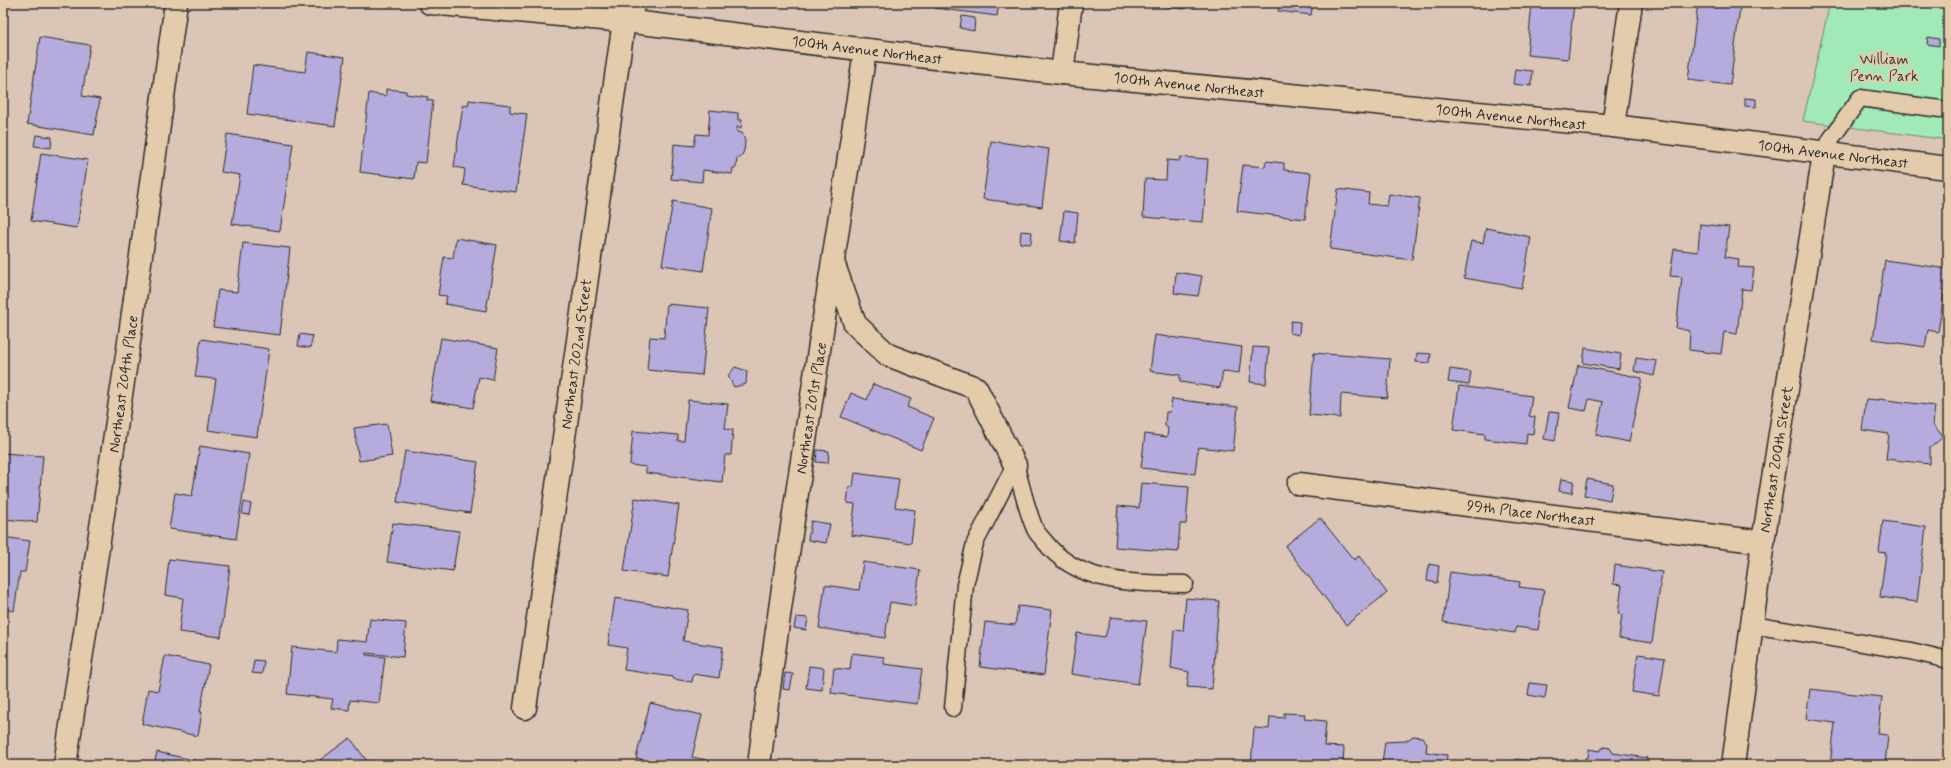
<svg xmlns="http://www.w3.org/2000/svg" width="1951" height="768" font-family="Mynerve,sans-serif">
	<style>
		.green { fill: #a1eab8; stroke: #668a72 }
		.building { fill: #b5acdd; stroke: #2b2b2b }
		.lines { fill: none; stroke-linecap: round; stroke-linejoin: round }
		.service-casing { stroke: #2b2b2b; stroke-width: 19 }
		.minor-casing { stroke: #2b2b2b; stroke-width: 25 }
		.tertiary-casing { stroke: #2b2b2b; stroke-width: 25 }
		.service { stroke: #e4cbac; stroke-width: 16 }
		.minor { stroke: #e4cbac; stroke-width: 22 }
		.tertiary { stroke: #e4cbac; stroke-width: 22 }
		.labels { text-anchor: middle; stroke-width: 4; stroke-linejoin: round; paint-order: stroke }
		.street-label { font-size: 15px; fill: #2b2b2b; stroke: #e4cbac }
		.park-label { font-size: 15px; fill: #373e39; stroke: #e4cbac }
	</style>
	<rect width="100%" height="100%" fill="#dbc5b6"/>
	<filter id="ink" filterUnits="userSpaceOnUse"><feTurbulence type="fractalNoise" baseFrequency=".025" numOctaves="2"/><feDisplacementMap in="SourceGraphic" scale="8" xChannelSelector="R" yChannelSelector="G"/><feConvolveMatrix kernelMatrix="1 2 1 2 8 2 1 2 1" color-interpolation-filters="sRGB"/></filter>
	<g filter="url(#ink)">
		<polygon class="green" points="1830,3 1948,3 1948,140 1803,121"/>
		<g class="building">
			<polygon points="936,3 999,3 997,16 935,8"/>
			<polygon points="1133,3 1185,3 1185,9"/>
			<polygon points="1279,3 1313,3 1311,15 1278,11"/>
			<polygon points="1532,3 1574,3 1568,59 1527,55"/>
			<polygon points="1698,3 1740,7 1730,85 1688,80"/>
			<polygon points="962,16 975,18 974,31 960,28"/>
			<polygon points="40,37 90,45 82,96 100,99 94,135 27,124"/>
			<polygon points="1928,37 1939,39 1939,46 1927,44"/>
			<polygon points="308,52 345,57 335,126 247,114 253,65 305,72"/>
			<polygon points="1515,69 1533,71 1531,86 1513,84"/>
			<polygon points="386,89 406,91 406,94 428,97 427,100 433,101 426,163 416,162 414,179 360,172 369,93 386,96"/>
			<polygon points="1745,98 1756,99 1756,107 1745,106"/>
			<polygon points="469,100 510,105 510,112 527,114 516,192 463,185 465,169 454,167 463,105 468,106"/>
			<polygon points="710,110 738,113 738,120 742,120 741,128 737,127 737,132 742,133 745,141 744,151 740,158 737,158 736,168 733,168 732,174 703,170 702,182 671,179 674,144 694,146 696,134 708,135"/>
			<polygon points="227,134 293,144 280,231 232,224 240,175 221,172"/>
			<polygon points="36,135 52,137 51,148 34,146"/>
			<polygon points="991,141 1049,149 1042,207 983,199"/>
			<polygon points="41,153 88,160 77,228 31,221"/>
			<polygon points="1180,157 1208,159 1203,222 1143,217 1145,179 1166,180 1167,160 1179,161"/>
			<polygon points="1266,161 1284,163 1284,170 1311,173 1305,219 1237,211 1243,165 1265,167"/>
			<polygon points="1338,189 1369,193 1368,204 1387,206 1389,194 1420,198 1412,260 1330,249"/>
			<polygon points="673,201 712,208 703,271 662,265"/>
			<polygon points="1064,211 1078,213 1075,243 1060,241"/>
			<polygon points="1700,224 1729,227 1725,257 1739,259 1738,267 1754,268 1751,290 1742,289 1737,334 1724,332 1721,354 1689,350 1690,331 1676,328 1682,277 1670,276 1674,249 1698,252"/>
			<polygon points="1486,228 1531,237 1522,288 1464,278 1471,241 1483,243"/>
			<polygon points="1021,231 1032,232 1031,244 1020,243"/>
			<polygon points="456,238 497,245 486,311 445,304 447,296 438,295 444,257 453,258"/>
			<polygon points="243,243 290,248 280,335 213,327 218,290 237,292"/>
			<polygon points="1885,260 1948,269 1938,332 1928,330 1925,347 1873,339"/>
			<polygon points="1176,272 1202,276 1198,296 1174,293"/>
			<polygon points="667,304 709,308 702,375 647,370 650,337 664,338"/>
			<polygon points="1291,321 1300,322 1299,335 1290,333"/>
			<polygon points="300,334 313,336 310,348 298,346"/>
			<polygon points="1155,335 1242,347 1239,373 1223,371 1220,388 1180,382 1180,375 1150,371"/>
			<polygon points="441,338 498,348 493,380 479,377 473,408 430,401"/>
			<polygon points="201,339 269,349 257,437 208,430 216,379 195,377"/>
			<polygon points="1253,347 1269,348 1266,384 1250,382"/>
			<polygon points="1585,348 1621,354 1619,369 1583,363"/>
			<polygon points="1314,353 1390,359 1387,398 1341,394 1340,418 1309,415"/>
			<polygon points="1417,353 1431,354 1430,363 1416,362"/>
			<polygon points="1636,358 1657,361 1654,376 1634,371"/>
			<polygon points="1578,365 1642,378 1629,442 1596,435 1603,402 1589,399 1586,411 1569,408"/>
			<polygon points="735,367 747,371 746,384 734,387 728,376"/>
			<polygon points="1450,369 1471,372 1469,385 1448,382"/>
			<polygon points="873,384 911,399 907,407 934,418 921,450 841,417 851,393 867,400"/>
			<polygon points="1459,386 1532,396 1529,416 1535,417 1533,434 1527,433 1526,444 1485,439 1485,434 1453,430"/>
			<polygon points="1172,399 1238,407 1233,451 1198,447 1195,474 1141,468 1145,434 1167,437 1168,428 1165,426 1166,412 1170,412"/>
			<polygon points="1866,399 1879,400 1879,399 1935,406 1933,424 1943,437 1930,448 1930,464 1886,459 1889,434 1862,430"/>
			<polygon points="688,400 728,404 725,429 733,430 731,455 725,455 722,482 646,473 646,467 630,465 633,431 678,435 678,441 684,441"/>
			<polygon points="1549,412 1559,413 1555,441 1544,439"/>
			<polygon points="387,424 392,456 359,461 354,428"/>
			<polygon points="200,446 249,454 236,539 169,529 175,493 192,496"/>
			<polygon points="817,450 829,451 828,463 816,462"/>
			<polygon points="405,451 478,462 470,513 397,502"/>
			<polygon points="3,453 43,456 37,522 3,519"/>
			<polygon points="855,473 899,479 895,507 915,510 911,543 851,535 855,504 847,503 849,487 853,487"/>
			<polygon points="1561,479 1574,481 1572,493 1559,491"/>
			<polygon points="1587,479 1613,484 1610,500 1584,495"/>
			<polygon points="1141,483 1189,487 1186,524 1180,524 1178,552 1115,547 1118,506 1139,508"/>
			<polygon points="635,498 679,505 668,577 624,571"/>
			<polygon points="244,502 251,504 249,515 242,514"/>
			<polygon points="1320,518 1354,560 1359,556 1387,593 1346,625 1285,546"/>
			<polygon points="811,521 830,524 826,543 808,540"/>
			<polygon points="1883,521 1926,527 1917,602 1880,597 1886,553 1879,552"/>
			<polygon points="393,523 459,531 453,571 387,562"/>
			<polygon points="3,537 30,541 25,572 20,572 14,611 3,609"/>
			<polygon points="169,559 230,566 221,637 179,632 183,598 165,595"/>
			<polygon points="863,562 920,570 915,606 890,602 885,638 819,628 825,585 859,590"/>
			<polygon points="1429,564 1439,566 1437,583 1427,581"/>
			<polygon points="1615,565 1662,572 1652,643 1619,638 1622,615 1618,614 1622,585 1613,584"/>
			<polygon points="1450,572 1520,582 1519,587 1544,590 1538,630 1516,627 1515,633 1443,622"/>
			<polygon points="615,598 688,610 683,641 723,647 719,678 693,674 692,682 673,679 673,677 624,670 627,648 608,645"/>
			<polygon points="1186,598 1219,601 1212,689 1187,687 1189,672 1171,668 1174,630 1183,631"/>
			<polygon points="1018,606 1052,610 1044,675 980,667 985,622 1015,625"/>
			<polygon points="796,617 808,618 806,630 794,628"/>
			<polygon points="1111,617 1147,621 1138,684 1071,674 1077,633 1105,637"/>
			<polygon points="370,619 406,623 403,657 366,653 366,655 385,657 379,703 350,700 349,710 331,708 333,699 287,694 292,647 336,652 337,639 367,642"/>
			<polygon points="852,653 884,657 884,664 922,669 917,704 831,693 834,668 850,670"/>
			<polygon points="1638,654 1665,658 1659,696 1632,692"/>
			<polygon points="165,656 209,665 200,712 202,712 198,736 142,724 148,689 158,691"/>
			<polygon points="254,660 264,661 262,674 252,673"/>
			<polygon points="809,666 824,668 822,690 806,688"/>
			<polygon points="785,673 793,674 790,690 783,689"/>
			<polygon points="1530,683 1547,685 1545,698 1528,695"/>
			<polygon points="1810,689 1882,697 1878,734 1888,735 1885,765 1830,765 1835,723 1806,719"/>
			<polygon points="650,703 702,715 692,757 706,760 705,765 665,765 636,758"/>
			<polygon points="1284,713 1305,714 1304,719 1326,721 1324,746 1344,747 1343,765 1251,765 1254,728 1269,729 1270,717 1284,718"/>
			<polygon points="1413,736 1422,737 1427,743 1426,752 1447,755 1446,765 1378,765 1378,762 1382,763 1385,742 1406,741"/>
			<polygon points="350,738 370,765 313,765"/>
			<polygon points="1604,747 1610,748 1613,753 1647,758 1646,765 1584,765 1585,758 1588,758 1589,749 1599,751"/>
			<polygon points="157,752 202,762 201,765 154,765"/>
			<polygon points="1516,759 1536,762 1535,765 1496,765 1496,762 1515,764"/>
		</g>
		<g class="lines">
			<defs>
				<g id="service">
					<polyline points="1824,154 1831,139 1860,98 1948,110"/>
					<path d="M1015 465C1022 486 1026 509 1035 529 1037 534 1042 538 1045 542 1078 585 1136 583 1185 584"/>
					<polyline points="1752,625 1911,651 1948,660"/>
					<polyline points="953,708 965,585 975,543 1015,465"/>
				</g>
				<g id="minor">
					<polyline points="1062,73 1071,3"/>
					<polyline points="1613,126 1631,3"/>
					<polyline points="834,265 855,324 888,355 976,388 1015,465"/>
					<polyline points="1299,484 1763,542"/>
					<polyline points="525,708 624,21 635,3"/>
					<polyline points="65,765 128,349 176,3"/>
					<path d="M759 765C789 526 830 289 865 51"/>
					<polyline points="1733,765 1763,542 1824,154"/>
				</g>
				<polyline id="tertiary" points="430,3 624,21 1062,73 1613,126 1948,168"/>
			</defs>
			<use href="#service" class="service-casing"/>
			<use href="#minor" class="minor-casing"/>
			<use href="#tertiary" class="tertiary-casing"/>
			<use href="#service" class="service"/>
			<use href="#minor" class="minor"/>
			<use href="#tertiary" class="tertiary"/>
		</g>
	</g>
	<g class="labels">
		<g class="street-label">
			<text transform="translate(867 50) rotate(7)" y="5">100th Avenue Northeast</text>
			<text transform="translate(1189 85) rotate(6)" y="5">100th Avenue Northeast</text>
			<text transform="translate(1511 117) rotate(6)" y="5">100th Avenue Northeast</text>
			<text transform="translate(1833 154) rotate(7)" y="5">100th Avenue Northeast</text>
			<text transform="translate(576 354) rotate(-82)" y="5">Northeast 202nd Street</text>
			<text transform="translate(123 384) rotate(-82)" y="5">Northeast 204th Place</text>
			<text transform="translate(811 408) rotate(-81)" y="5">Northeast 201st Place</text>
			<text transform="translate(1776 459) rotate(-81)" y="5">Northeast 200th Street</text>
			<text transform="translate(1531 513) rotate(7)" y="5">99th Place Northeast</text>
		</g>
		<g class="park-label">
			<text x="1884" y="64">William<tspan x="1884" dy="17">Penn Park</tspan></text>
		</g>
	</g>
	<rect width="1951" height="768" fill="none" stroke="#e4cbac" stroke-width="16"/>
	<rect x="8" y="8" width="1935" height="752" fill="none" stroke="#2b2b2b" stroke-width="1.5" filter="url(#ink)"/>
</svg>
